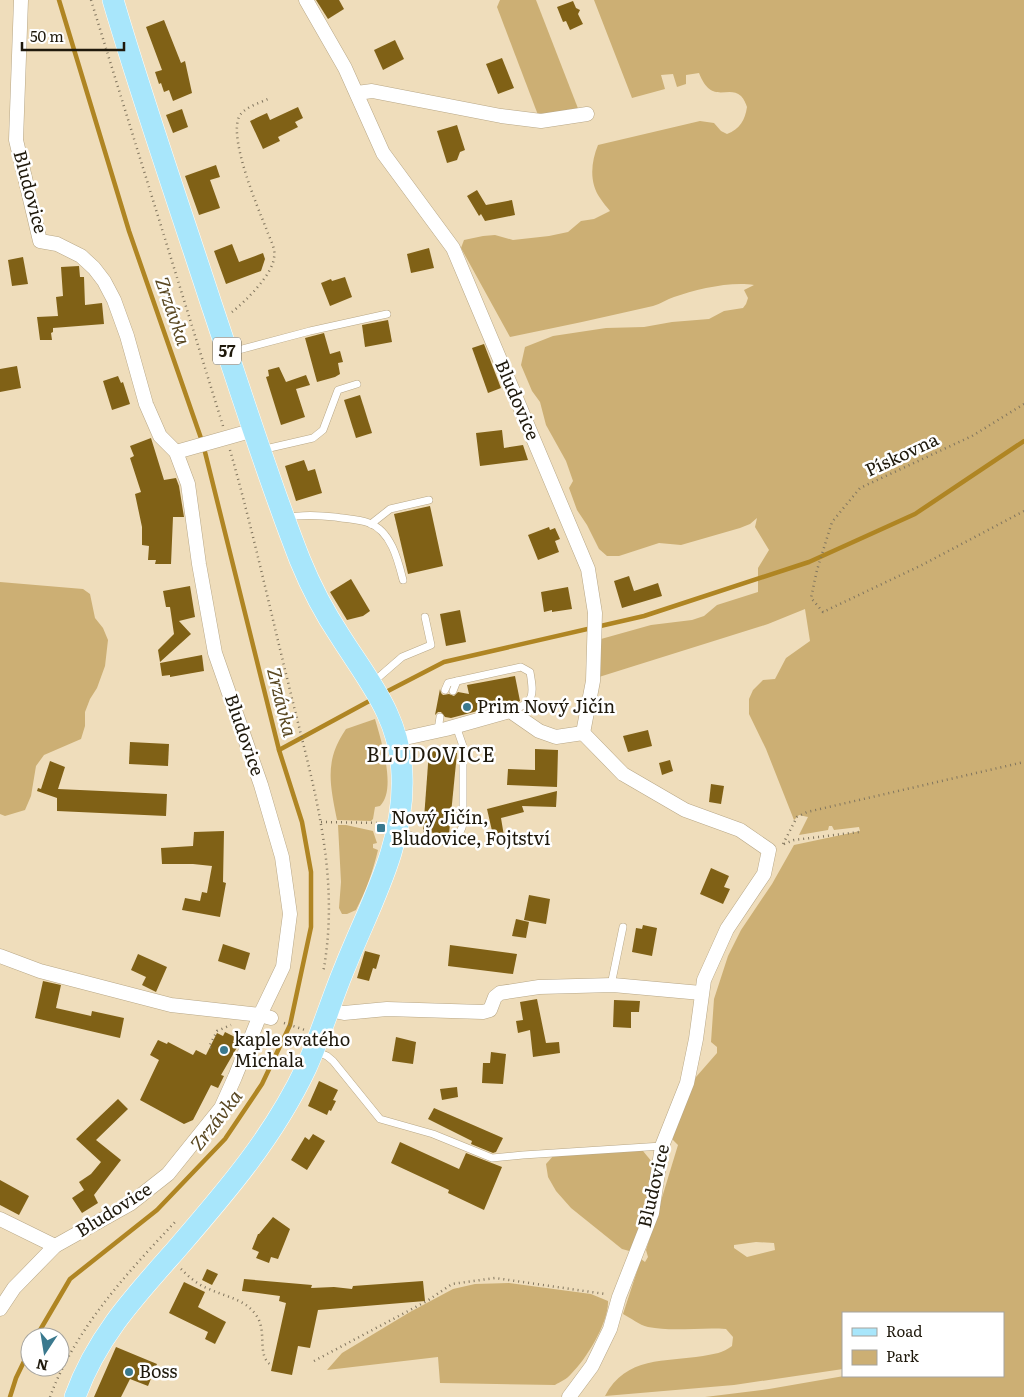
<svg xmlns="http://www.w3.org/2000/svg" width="1024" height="1397" font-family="Literata,serif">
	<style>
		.green { fill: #ccaf74; fill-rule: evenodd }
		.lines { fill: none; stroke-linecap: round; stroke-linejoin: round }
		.stream { stroke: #af8523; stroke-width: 4.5 }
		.building { fill: #806116 }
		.lane-casing { stroke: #b8a786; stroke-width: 8 }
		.street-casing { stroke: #b8a786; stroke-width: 15 }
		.primary-casing { stroke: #fff; stroke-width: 22 }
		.path { stroke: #81755e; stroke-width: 2.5; stroke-dasharray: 1 4; stroke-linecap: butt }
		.lane { stroke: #fff; stroke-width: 7 }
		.street { stroke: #fff; stroke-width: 14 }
		.primary { stroke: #a8e6fb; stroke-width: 21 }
		.poi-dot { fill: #3a798e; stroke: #fff; stroke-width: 2 }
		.labels { text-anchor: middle; stroke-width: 5; stroke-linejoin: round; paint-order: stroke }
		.shield { fill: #fff; stroke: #625e55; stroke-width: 1 }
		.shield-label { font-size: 16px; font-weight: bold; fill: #1f190c }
		.street-label { font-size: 18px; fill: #1f190c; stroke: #fff }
		.poi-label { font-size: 18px; fill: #1f190c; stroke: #fff; text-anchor: start }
		.water-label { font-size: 19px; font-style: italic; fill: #5a4822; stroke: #fff }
		.quarter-label { font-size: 20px; letter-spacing: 1px; fill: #1f190c; stroke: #fff }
	</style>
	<rect width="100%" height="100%" fill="#efddbb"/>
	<g class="green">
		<polygon points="500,0 536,0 579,111 538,115 497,7"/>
		<path d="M594 0H1024V1397H705L769 1389 844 1376H1003V1313H843V1369L734 1385 605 1396C626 1356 665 1362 703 1356 714 1354 723 1353 732 1346L733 1337 726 1329C701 1327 673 1332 648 1327 639 1325 631 1318 623 1314L641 1259 645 1262 648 1257 646 1250 678 1145 673 1140 671 1132 696 1077 717 1053V1047L711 1042 714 999 728 956 741 930 772 884 794 845 860 831 859 827 834 830 832 826H829L828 830 799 835 808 817 799 815 794 820 766 749 749 714V699L753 690 763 680 775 679 786 658 810 641 805 609 768 624 599 677 601 639 651 625 692 620 704 616 717 605 758 592V568L769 550 755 527 757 518 750 524 740 528 681 545 659 543 619 556H607L599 549 587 525 577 510 569 488 573 481 566 461 546 425 540 402 532 391 521 365 525 347 553 336 606 328 644 327 672 322 709 319 724 311 743 308 746 304 748 298 744 290 754 285C732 281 696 289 674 297 667 299 661 304 653 306 606 317 558 327 510 337L461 248 464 240 483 236 495 235 513 240 549 236 568 232 581 221 594 219 610 211C607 207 603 203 600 198 589 182 591 162 598 145L700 121 714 123 721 131 727 134C740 129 745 120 747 107 746 104 744 99 741 96 728 84 712 106 699 73L686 75V84L677 87 673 74 661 75 665 89 632 98ZM756 1242 774 1243 775 1250 747 1257 734 1248V1245Z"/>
		<polygon points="0,582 83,589 90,594 95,618 103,628 108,640 105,666 97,688 90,699 85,712 85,726 81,739 44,755 36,766 31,796 25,810 5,816 0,814"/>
		<path d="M375 719C381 740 397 790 380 806L375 807 373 819 371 821 337 820C330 784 324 761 346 729Z"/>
		<path d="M338 825H346L373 831 377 843 373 844V848L378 850C373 871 366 891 356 910L347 914H342L339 908 341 882Z"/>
		<polygon points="624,1150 643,1151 652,1162 648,1198 633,1252 622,1249 571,1208 556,1191 548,1177 546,1164 554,1155"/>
		<path d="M509 1283 591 1294 608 1301C609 1322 586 1360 571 1374 567 1379 560 1382 555 1385L440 1383 438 1357 327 1370 342 1353 410 1312 453 1289 475 1284Z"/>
	</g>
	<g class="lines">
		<g class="stream">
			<polyline points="384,693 444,662 644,616 809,562 915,514 1024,441"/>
			<polyline points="279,750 373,699"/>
			<polyline points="36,1337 70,1279 157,1210 225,1139 262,1084 290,1025 311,927 311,872 302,822 279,750 203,444 129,231 59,0"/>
			<polyline points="10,1397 16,1378 30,1349"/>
		</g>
	</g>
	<g class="building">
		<polygon points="316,0 339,0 344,9 328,19"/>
		<polygon points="573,1 576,8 580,10 578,14 583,24 570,30 566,21 563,22 557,7"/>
		<polygon points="164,20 181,63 185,61 192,93 173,101 169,90 164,92 161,83 159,84 155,72 162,70 146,27"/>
		<polygon points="395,40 404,59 383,70 374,50"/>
		<polygon points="502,58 514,88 498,94 486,64"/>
		<polygon points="298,107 303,118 295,122 298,127 278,137 280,141 263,149 250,121 267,113 270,120"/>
		<polygon points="182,109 188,127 173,133 166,115"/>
		<polygon points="457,125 465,150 460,152 457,160 447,163 437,131"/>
		<polygon points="216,165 220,177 210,180 220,208 199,215 185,176"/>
		<polygon points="477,190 486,205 512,200 515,215 485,221 481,214 479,216 467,196"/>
		<polygon points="232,244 239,262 263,253 265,259 261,271 226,284 214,251"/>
		<polygon points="429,248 434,268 411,273 407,254"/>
		<polygon points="23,257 28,284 12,286 8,260"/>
		<polygon points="79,266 80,277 84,277 85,305 102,303 104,324 53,328 53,332 51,333 52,340 40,340 37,317 58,316 56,297 63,296 61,267"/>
		<polygon points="345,277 352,297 330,306 321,283 331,279 332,281"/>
		<polygon points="388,320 392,342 365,347 362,325"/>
		<polygon points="324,333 330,354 340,351 343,362 338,363 340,374 335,377 317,382 305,338"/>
		<polygon points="484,344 501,388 488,393 472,348"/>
		<polygon points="17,366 21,388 0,392 0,369"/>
		<polygon points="279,367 286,382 306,375 310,385 296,389 305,417 281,425 266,377 269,376 268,370"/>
		<polygon points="118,376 121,383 123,382 130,404 112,410 103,381"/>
		<polygon points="360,395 372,433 356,438 344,400"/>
		<polygon points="502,430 504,448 523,445 528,460 480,466 476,433"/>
		<polygon points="151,438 164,480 176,478 179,486 184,517 173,517 171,564 155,564 156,560 148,560 149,546 142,545 142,527 135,494 141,492 130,458 134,456 130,446"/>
		<polygon points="304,460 308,471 315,469 322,493 296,501 285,466"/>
		<polygon points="430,506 443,566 408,574 394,514"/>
		<polygon points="549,527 550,530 555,528 560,539 555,541 559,552 538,560 528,535"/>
		<polygon points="629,576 634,591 658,583 662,596 622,608 614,581"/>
		<polygon points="351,579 370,611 363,616 347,620 330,592"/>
		<polygon points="190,586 195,617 179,621 191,634 160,662 158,650 174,634 170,607 166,607 163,591"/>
		<polygon points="568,587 572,609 552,612 552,610 544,612 541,592"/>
		<polygon points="460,610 466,642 446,646 440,614"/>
		<polygon points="202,655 204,671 170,677 170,675 162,676 160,663"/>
		<polygon points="515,676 520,701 516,703 508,703 451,718 445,717 441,712 438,712 435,715 440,689 441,693 443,695 449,694 454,696 458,692 469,694 467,685"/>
		<polygon points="648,730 652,746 628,752 623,736"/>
		<polygon points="130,742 169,744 168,766 129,764"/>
		<polygon points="535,749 558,750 557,787 507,785 508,769 535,770"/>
		<polygon points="429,751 457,753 449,834 423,832"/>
		<polygon points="670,760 673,771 662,775 659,763"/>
		<polygon points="50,761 65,767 58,789 167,794 166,816 57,811 57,798 37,791 38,788 41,789"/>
		<polygon points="711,784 724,786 721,804 709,802"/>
		<polygon points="557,791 556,807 522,806 524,812 501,818 505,842 495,844 487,809"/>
		<polygon points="224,831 223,882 226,883 220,917 182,910 185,898 200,901 202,892 207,893 212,866 193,864 162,864 161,848 193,846 194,832"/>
		<polygon points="711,868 729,876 724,887 730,889 723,904 700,894"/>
		<polygon points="529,895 550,899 546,924 524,920"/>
		<polygon points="516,919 529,922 526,938 512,936"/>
		<polygon points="643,925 657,928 652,956 632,952 636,928 642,929"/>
		<polygon points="223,944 250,953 245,970 218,961"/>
		<polygon points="450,945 517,954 513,974 448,966"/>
		<polygon points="365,951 380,955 376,969 373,968 369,981 357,978"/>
		<polygon points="138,954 167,967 156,992 142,985 146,977 131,970"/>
		<polygon points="43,981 61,985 56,1008 91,1016 92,1011 124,1018 120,1038 35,1018"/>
		<polygon points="537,999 546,1043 559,1042 560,1053 533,1057 530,1030 518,1033 516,1021 523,1020 520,1002"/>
		<polygon points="614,1000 640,1001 639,1012 631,1012 631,1028 613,1027"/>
		<polygon points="225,1032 235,1037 233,1042 239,1044 221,1075 224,1076 218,1088 211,1085 193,1120 184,1124 140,1100 159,1060 150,1055 158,1040 167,1044 168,1042 193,1055 196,1050 206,1055 217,1033 223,1036"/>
		<polygon points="396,1037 416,1042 413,1064 392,1061"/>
		<polygon points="491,1052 506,1054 503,1084 482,1083 483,1063 490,1063"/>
		<polygon points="319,1081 338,1090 333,1100 336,1101 331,1111 329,1110 327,1115 308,1106"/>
		<polygon points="457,1087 458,1097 442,1100 440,1089"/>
		<polygon points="118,1099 128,1109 96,1140 121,1160 94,1195 98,1203 82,1213 72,1198 84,1190 79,1182 91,1174 101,1162 76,1139"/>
		<polygon points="434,1108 503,1138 496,1152 493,1153 471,1144 472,1141 428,1119"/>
		<polygon points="313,1134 325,1141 307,1170 291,1160 305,1137 309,1140"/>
		<polygon points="400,1142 459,1169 466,1153 502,1167 484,1210 448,1193 449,1190 391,1163"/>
		<polygon points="0,1180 29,1196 19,1215 0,1205"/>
		<polygon points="273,1217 290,1229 278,1259 271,1257 269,1263 256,1258 259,1252 252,1249 258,1234 259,1234"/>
		<polygon points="207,1269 218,1274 212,1285 202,1280"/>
		<polygon points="244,1279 312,1285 311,1288 334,1287 352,1289 353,1286 423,1281 425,1301 318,1310 310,1348 298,1346 292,1375 271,1371 286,1303 279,1301 280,1296 242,1291"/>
		<polygon points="184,1282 205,1292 198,1307 226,1322 215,1344 205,1339 208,1332 169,1313"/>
		<polygon points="116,1347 157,1364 148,1386 130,1379 121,1397 94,1397"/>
	</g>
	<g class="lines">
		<defs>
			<g id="lane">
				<polyline points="231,352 310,331 387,314"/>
				<polyline points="261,450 313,438 323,430 338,390 357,384"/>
				<path d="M285 518C302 514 318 515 335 517 346 519 358 519 369 523 391 531 398 560 403 580"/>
				<polyline points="371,524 390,509 429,500"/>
				<polyline points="372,683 402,657 431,645 425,617"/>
				<path d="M445 690 448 683 457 681 521 667 530 672C534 695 535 703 510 711"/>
				<polyline points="453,691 457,681"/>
				<polyline points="438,730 440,717"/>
				<path d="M398 832C418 837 457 853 463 824V746L456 726"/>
				<polyline points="611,985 623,927"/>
				<polyline points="315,1051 327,1056 333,1061 380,1119 433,1134 492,1158 523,1155 662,1146"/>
			</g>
			<g id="street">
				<polyline points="306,0 345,68 383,153 453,248 588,569 595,613 593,681 583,733"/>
				<polyline points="357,93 372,91 501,116 541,121 587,114"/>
				<polyline points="176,452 254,430"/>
				<polyline points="396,740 446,729 510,711 539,731 556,737 583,733"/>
				<polyline points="0,956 40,971 171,1005 260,1015 271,1018"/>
				<polyline points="329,1010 344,1013 387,1009 483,1012 490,1010 495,997 500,993 539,987 613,985 701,993"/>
				<polyline points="0,1219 55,1246"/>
				<polyline points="0,1309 14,1288 55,1246 130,1204 168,1174 221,1108 235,1077 260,1015 283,967 290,914 282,857 261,785 215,653 199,564 188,484 176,452 160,436 146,404 127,336 114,300 104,281 94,268 81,256 57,244 40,241 16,140 21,0"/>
				<polyline points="569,1397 592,1366 610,1329 619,1297 652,1213 662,1146 687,1083 696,1039 704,980 727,929 764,874 769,850 740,830 685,810 623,774 583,733"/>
			</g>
			<path id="primary" d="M75 1397C96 1338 134 1297 175 1251 225 1193 273 1138 306 1068 321 1035 331 1000 345 967 370 904 405 845 402 775 400 717 369 682 340 636 324 612 311 587 300 560 267 476 240 389 211 303 178 202 143 102 113 0"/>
		</defs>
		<use href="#lane" class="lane-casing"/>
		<use href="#street" class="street-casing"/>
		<use href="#primary" class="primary-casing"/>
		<g class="path">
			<polyline points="91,0 223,426"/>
			<path d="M232 312C246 301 272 275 274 258 276 247 269 238 266 228 257 206 229 139 239 117 243 108 259 103 268 99"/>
			<polyline points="1024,404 972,436 860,488 832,522 817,570 811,598 823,612 922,565 1024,511"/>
			<path d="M230 450C252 527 269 605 288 682 311 779 342 872 323 973"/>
			<polyline points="321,822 380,823"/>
			<polyline points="783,844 797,817 807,812 1024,762"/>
			<polyline points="784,844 794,840 859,832"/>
			<polyline points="284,1023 305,1030"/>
			<polyline points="211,1048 209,1047 217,1031 231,1025"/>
			<path d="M181 1269C189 1277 198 1285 209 1289 226 1297 245 1299 256 1315 268 1331 256 1355 271 1365"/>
			<polyline points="314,1361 427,1301 452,1284 495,1278 605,1294"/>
			<path d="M50 1397C75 1329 127 1273 176 1221"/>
		</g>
		<use href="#lane" class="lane"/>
		<use href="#street" class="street"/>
		<use href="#primary" class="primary"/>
	</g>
	<g class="poi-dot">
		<circle cx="467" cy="707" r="5"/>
		<rect x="376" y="823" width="10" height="10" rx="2.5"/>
		<circle cx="224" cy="1050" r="5"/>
		<circle cx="129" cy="1372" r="5"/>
	</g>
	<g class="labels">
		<rect class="shield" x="213" y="337.5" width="28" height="27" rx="4"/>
		<g class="shield-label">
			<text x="227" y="357">57</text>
		</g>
		<g class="street-label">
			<text transform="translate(30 192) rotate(75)" y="6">Bludovice</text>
			<text transform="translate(517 400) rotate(67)" y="6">Bludovice</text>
			<text transform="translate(902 455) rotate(-25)" y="6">Pískovna</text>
			<text transform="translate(244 735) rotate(71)" y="6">Bludovice</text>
			<text transform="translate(654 1186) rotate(-77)" y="6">Bludovice</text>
			<text transform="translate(114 1210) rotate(-32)" y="6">Bludovice</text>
		</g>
		<g class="poi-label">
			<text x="477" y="713">Prim Nový Jičín</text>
			<text x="391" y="824">Nový Jičín,<tspan x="391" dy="21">Bludovice, Fojtství</tspan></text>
			<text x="234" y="1046">kaple svatého<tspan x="234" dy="21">Michala</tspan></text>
			<text x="139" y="1378">Boss</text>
		</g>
		<g class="water-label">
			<text transform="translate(173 311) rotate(71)" y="7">Zrzávka</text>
			<text transform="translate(282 702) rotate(76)" y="7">Zrzávka</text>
			<text transform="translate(216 1120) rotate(-52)" y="7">Zrzávka</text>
		</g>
		<g class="quarter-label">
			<text x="431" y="762">BLUDOVICE</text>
		</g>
	</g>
	<rect x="842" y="1312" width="162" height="65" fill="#ffffff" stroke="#a5a39e"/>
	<rect x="852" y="1328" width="25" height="8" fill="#a8e6fb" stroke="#a5a39e"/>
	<text x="886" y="1337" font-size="15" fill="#1f190c">Road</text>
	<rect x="852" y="1350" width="25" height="15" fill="#ccaf74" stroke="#a5a39e"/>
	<text x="886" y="1362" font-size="15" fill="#1f190c">Park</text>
	<g transform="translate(45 1352) rotate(192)"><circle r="24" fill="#ffffff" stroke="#a5a39e"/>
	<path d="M0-4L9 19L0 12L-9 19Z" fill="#3a798e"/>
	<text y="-8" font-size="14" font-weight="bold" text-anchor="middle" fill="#1f190c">N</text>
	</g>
	<path d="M22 42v8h102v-8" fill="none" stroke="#1f190c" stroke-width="2.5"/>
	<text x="30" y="42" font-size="15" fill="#1f190c" stroke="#ffffff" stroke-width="4" paint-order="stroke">50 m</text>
</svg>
